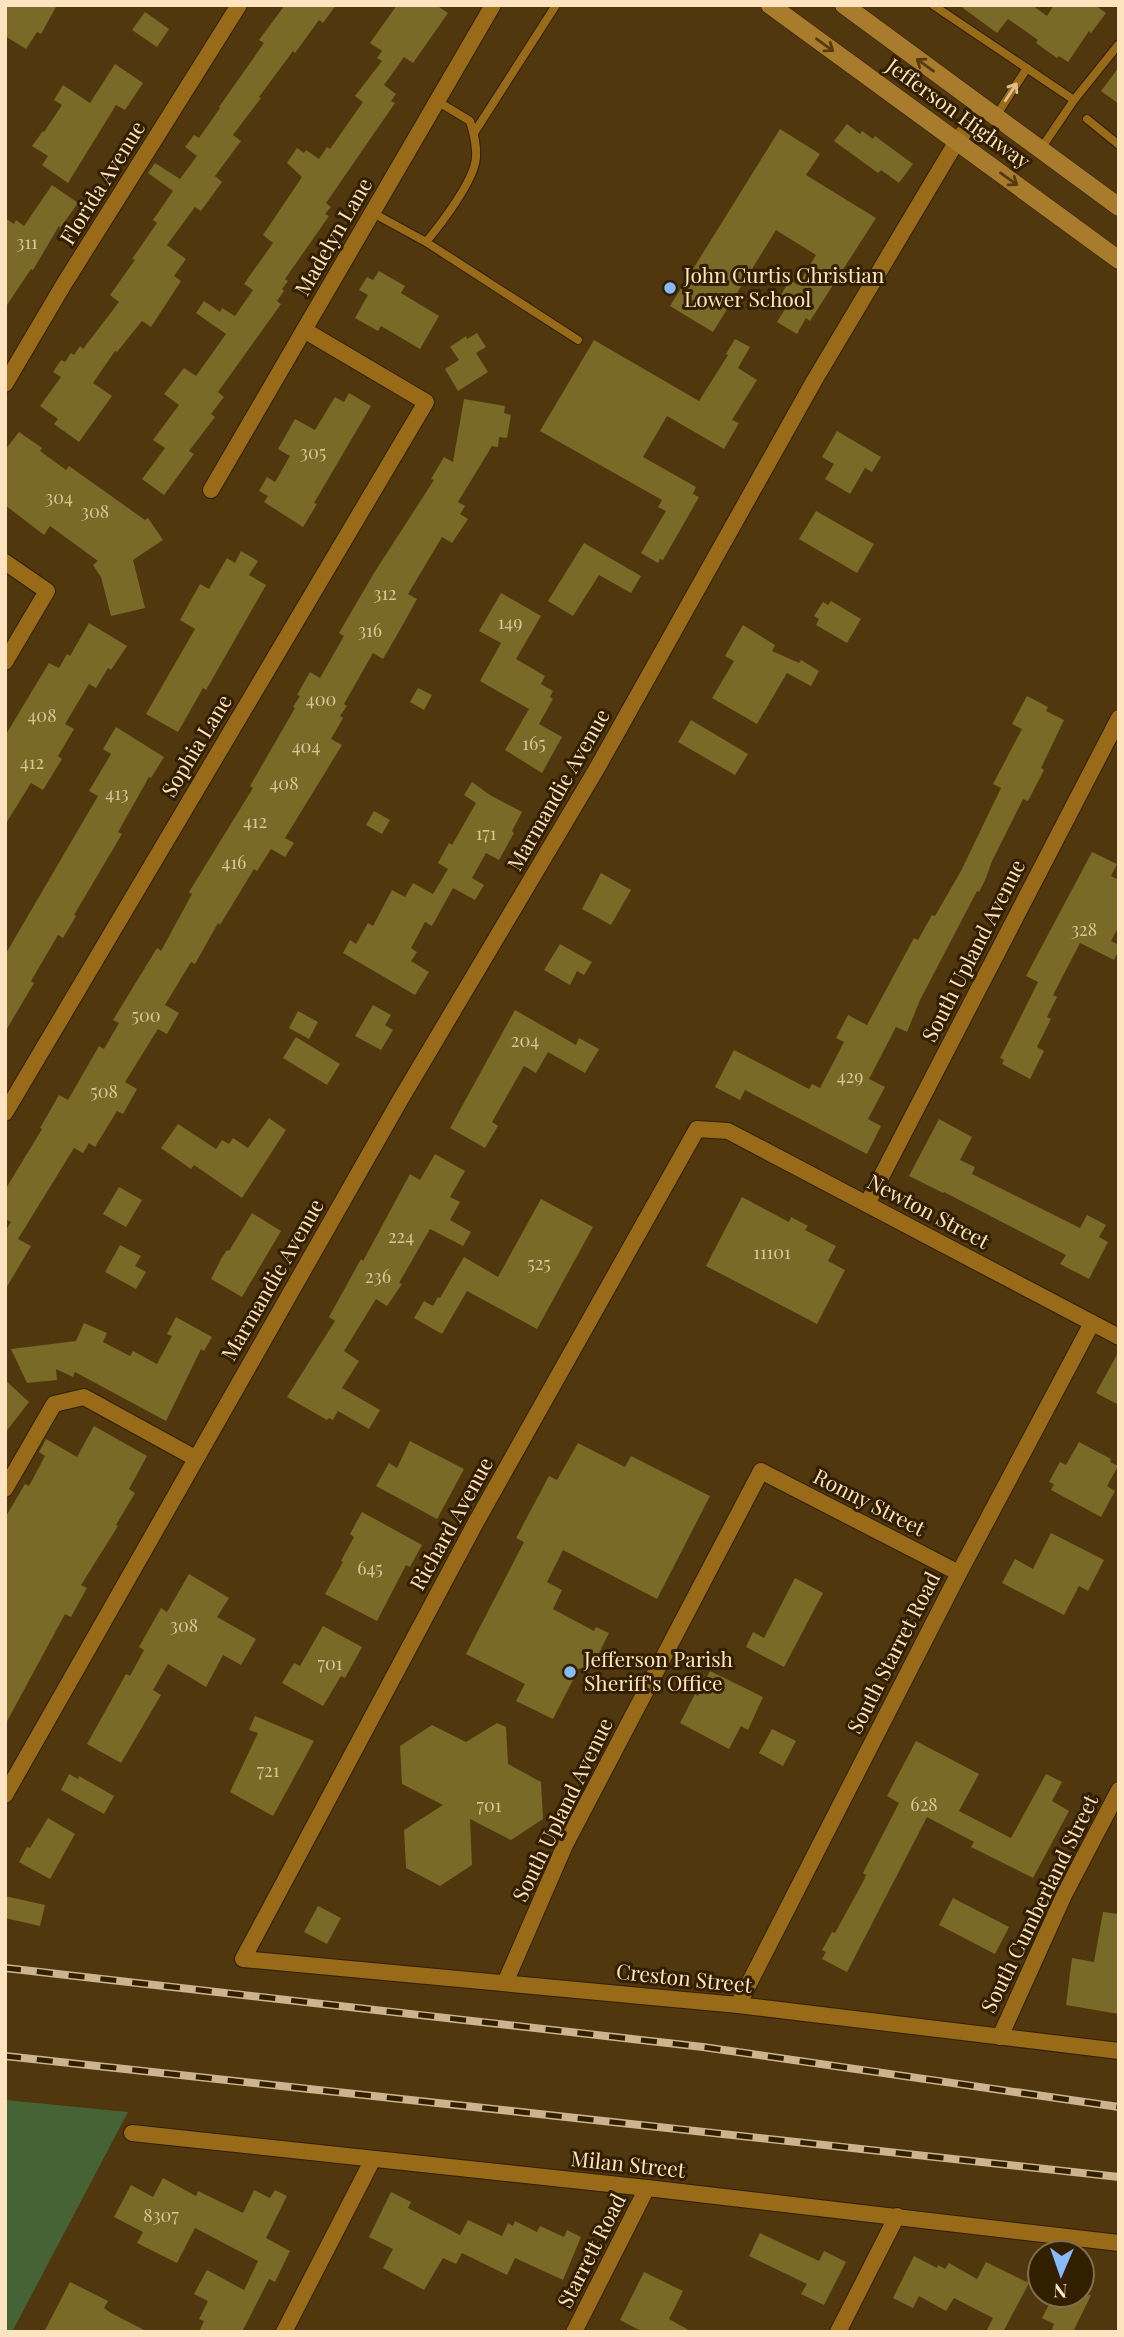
<svg xmlns="http://www.w3.org/2000/svg" width="1124" height="2337" font-family="'Playfair Display',serif">
	<style>
		.green { fill: #456335 }
		.building { fill: #796a27 }
		.lines { fill: none; stroke-linecap: round; stroke-linejoin: round }
		.lane-casing { stroke: #2f2008; stroke-width: 10 }
		.street-casing { stroke: #2f2008; stroke-width: 18 }
		.secondary-casing { stroke: #2f2008; stroke-width: 19 }
		.lane { stroke: #996a17; stroke-width: 8 }
		.street { stroke: #996a17; stroke-width: 16 }
		.secondary { stroke: #a97b2d; stroke-width: 18 }
		.rail-casing { stroke: #cdb38e; stroke-width: 8 }
		.rail { stroke: #321f00; stroke-width: 5; stroke-dasharray: 16; stroke-linecap: butt }
		.oneway { stroke: #563b0e }
		.oneway2 { stroke: #dfbf8d }
		.poi-dot { fill: #89bafc; stroke: #321f00; stroke-width: 2.5 }
		.labels { text-anchor: middle; stroke-width: 6; stroke-linejoin: round; paint-order: stroke }
		.number-label { font-size: 18px; fill: #dcc59a }
		.street-label { font-size: 21px; fill: #fde3c0; stroke: #321f00 }
		.poi-label { font-size: 21px; fill: #fde3c0; stroke: #321f00; text-anchor: start }
	</style>
	<rect width="100%" height="100%" fill="#50370d"/>
	<polygon class="green" points="5,2100 128,2112 12,2332 5,2332"/>
	<g class="building">
		<polygon points="5,5 57,5 41,34 37,32 26,49 5,36"/>
		<polygon points="285,5 336,5 323,23 319,20 295,53 293,51 259,97 261,98 233,135 241,141 215,176 222,182 201,211 195,207 167,245 186,259 174,276 181,281 151,327 142,321 117,352 115,351 93,383 112,396 79,442 54,424 58,419 40,406 61,377 53,372 61,360 65,362 71,353 74,355 80,346 83,349 119,302 110,295 135,260 132,259 157,223 153,220 173,191 148,173 155,163 180,179 197,156 185,147 194,135 199,138 220,108 219,107 264,43 259,40"/>
		<polygon points="397,5 436,5 448,13 413,63 404,57 384,85 396,94 391,101 395,103 326,203 331,207 325,214 329,216 285,279 288,281 282,289 284,291 277,301 281,304 218,392 224,397 211,414 215,417 189,451 194,454 164,495 142,479 165,448 153,440 179,405 164,394 184,368 196,376 226,334 196,313 204,301 220,312 222,308 235,316 253,290 244,284 273,243 263,235 302,177 287,163 297,148 304,153 306,150 319,159 327,147 330,149 363,102 355,96 382,61 377,58 382,51 370,43"/>
		<polygon points="959,5 1032,5 1047,16 1054,5 1095,5 1106,13 1091,33 1089,31 1068,62 1059,56 1057,58 1036,43 1038,40 1008,19 997,33"/>
		<polygon points="145,12 169,29 157,47 132,30"/>
		<polygon points="115,64 143,83 125,110 116,105 68,183 42,165 48,156 32,146 43,131 44,132 62,105 54,100 63,85 90,103"/>
		<polygon points="1119,67 1119,104 1101,91"/>
		<polygon points="847,124 860,134 862,131 873,139 875,136 913,164 899,183 881,170 878,173 834,141"/>
		<polygon points="780,129 820,154 806,175 876,218 810,321 806,318 797,334 777,322 785,309 780,306 783,300 779,298 790,280 798,285 816,255 776,230 713,332 670,306"/>
		<polygon points="52,185 78,203 60,228 59,226 33,270 31,269 5,308 5,218 14,224 16,220 24,226"/>
		<polygon points="379,271 405,286 401,293 439,316 420,349 381,326 378,331 355,318 368,295 359,290 367,277 373,280"/>
		<polygon points="477,333 486,347 476,353 488,372 458,391 445,369 459,360 450,347 466,336 467,339"/>
		<polygon points="735,339 750,347 738,368 757,380 732,420 739,423 724,449 667,416 643,457 696,487 693,494 699,497 663,560 660,559 658,563 641,553 666,511 658,507 662,500 540,431 594,340 699,401 728,355 726,354"/>
		<polygon points="349,393 371,406 314,503 317,504 303,527 264,502 268,496 259,491 267,477 275,482 290,456 278,449 295,419 315,430 335,397 344,402"/>
		<polygon points="464,399 505,406 504,413 511,415 507,438 499,437 498,447 492,446 458,502 465,506 460,514 468,519 452,543 442,537 408,594 417,599 401,628 383,659 373,653 344,704 347,706 340,716 343,718 331,739 342,745 285,838 294,843 285,857 271,849 257,871 254,869 220,925 218,923 195,964 191,962 165,1005 179,1013 167,1034 158,1029 125,1082 137,1089 123,1114 117,1111 95,1147 89,1143 83,1153 74,1148 18,1239 31,1246 5,1290 5,1231 11,1222 5,1219 5,1190 42,1129 40,1128 59,1095 68,1100 99,1046 104,1049 119,1023 113,1020 157,948 161,951 192,894 189,892 253,788 250,786 295,708 293,707 300,696 297,695 310,672 320,678 344,636 339,633 374,573 434,480 431,479 444,457 453,462"/>
		<polygon points="837,431 881,457 872,472 865,468 850,494 825,479 834,464 822,457"/>
		<polygon points="19,432 42,448 40,451 66,470 69,466 145,520 148,518 163,540 133,560 145,608 111,616 101,577 93,565 98,561 50,526 44,535 5,505 5,450"/>
		<polygon points="816,511 874,544 857,573 799,539"/>
		<polygon points="584,543 641,576 631,593 599,575 573,616 548,601"/>
		<polygon points="241,551 258,561 249,575 266,585 206,690 203,688 178,732 146,714 195,629 180,620 200,584 209,589 227,558 235,563"/>
		<polygon points="501,593 541,616 516,659 545,676 541,684 553,691 550,697 553,699 539,724 562,737 542,773 505,750 529,709 480,681 501,643 479,631"/>
		<polygon points="831,601 861,619 847,643 816,625 819,619 814,616 823,602 828,605"/>
		<polygon points="89,623 127,646 111,670 108,668 96,688 89,684 65,724 74,729 58,756 62,759 43,790 31,783 5,825 5,736 49,663 59,668 67,654 70,656"/>
		<polygon points="743,625 775,645 772,651 799,663 801,660 819,671 811,686 787,673 757,724 712,698 734,661 725,656"/>
		<polygon points="418,688 432,695 424,710 410,702"/>
		<polygon points="1027,696 1048,707 1046,711 1064,720 1041,768 1044,770 1028,801 1023,799 992,861 986,878 979,892 977,891 920,1000 907,1032 896,1027 869,1079 885,1087 868,1119 881,1126 867,1154 745,1090 740,1100 715,1087 734,1050 809,1089 812,1084 820,1088 844,1042 836,1038 848,1015 867,1025 914,938 918,940 932,915 935,916 961,871 1001,788 993,784 1022,729 1012,724"/>
		<polygon points="691,720 748,754 735,775 678,742"/>
		<polygon points="116,727 164,757 151,778 149,777 118,832 122,834 74,915 76,916 63,938 58,935 31,981 34,983 5,1032 5,955 98,796 89,791 111,754 103,749"/>
		<polygon points="472,782 490,795 522,812 512,831 514,833 499,860 486,853 472,878 484,885 475,900 453,888 432,926 425,922 411,948 417,952 411,961 429,972 415,995 343,953 350,940 356,944 368,923 373,926 392,890 405,897 413,883 433,894 448,869 438,863 449,843 452,845 476,803 464,795"/>
		<polygon points="374,811 390,820 382,834 366,825"/>
		<polygon points="1092,852 1117,864 1111,876 1119,880 1119,926 1111,941 1119,945 1119,950 1114,960 1080,943 1053,995 1057,997 1047,1017 1051,1019 1037,1047 1044,1051 1030,1079 1002,1064 1004,1060 1000,1058 1038,982 1026,976"/>
		<polygon points="601,873 631,890 611,925 582,909"/>
		<polygon points="560,944 592,962 584,975 577,971 570,985 544,970"/>
		<polygon points="373,1005 391,1015 385,1025 393,1030 381,1050 355,1036"/>
		<polygon points="515,1010 576,1045 579,1038 599,1049 585,1073 548,1052 536,1073 524,1066 492,1122 498,1126 485,1148 450,1128"/>
		<polygon points="298,1011 318,1022 309,1039 289,1028"/>
		<polygon points="296,1037 340,1064 327,1085 283,1058"/>
		<polygon points="269,1118 286,1130 242,1198 194,1165 191,1169 161,1148 178,1124 216,1149 222,1140 229,1144 233,1138 248,1148"/>
		<polygon points="939,1119 972,1137 960,1160 975,1167 972,1174 1080,1228 1087,1215 1106,1225 1099,1237 1108,1242 1089,1279 1060,1264 1066,1255 944,1192 943,1193 909,1176"/>
		<polygon points="435,1154 465,1171 450,1197 460,1202 450,1220 471,1232 463,1246 430,1229 399,1283 402,1284 387,1306 376,1299 344,1351 359,1361 342,1388 380,1410 369,1429 338,1411 333,1420 329,1418 327,1420 287,1397 335,1321 329,1317 361,1259 363,1261 410,1174 420,1180"/>
		<polygon points="119,1187 142,1200 126,1227 103,1214"/>
		<polygon points="742,1197 789,1222 791,1217 808,1226 805,1230 836,1246 828,1261 845,1270 817,1324 706,1266"/>
		<polygon points="541,1199 593,1227 537,1329 467,1291 442,1334 414,1318 424,1301 433,1306 438,1297 440,1298 464,1257 498,1277"/>
		<polygon points="252,1213 281,1231 242,1297 211,1279 221,1259 227,1250 229,1251"/>
		<polygon points="120,1245 141,1256 135,1266 146,1272 136,1289 105,1272"/>
		<polygon points="176,1317 212,1337 204,1351 201,1349 166,1421 75,1372 73,1377 56,1369 57,1380 27,1383 11,1349 76,1341 84,1323 107,1333 103,1342 130,1356 133,1351 157,1364 172,1336 167,1334"/>
		<polygon points="1119,1351 1119,1405 1096,1393"/>
		<polygon points="5,1380 29,1402 5,1433"/>
		<polygon points="94,1426 147,1456 129,1489 135,1493 116,1525 118,1526 81,1585 87,1588 71,1617 65,1614 5,1725 5,1518 25,1484 29,1486 45,1456 39,1452 46,1439 77,1457"/>
		<polygon points="410,1441 464,1469 437,1519 376,1486 389,1463 397,1468"/>
		<polygon points="1079,1442 1111,1459 1110,1462 1118,1466 1107,1486 1115,1491 1101,1517 1051,1490 1054,1484 1049,1482 1060,1462 1066,1465"/>
		<polygon points="578,1443 625,1467 631,1456 710,1496 657,1599 563,1550 547,1582 562,1590 553,1609 594,1631 596,1627 609,1633 589,1673 579,1668 553,1719 516,1701 525,1684 466,1654 524,1542 516,1538 549,1476 557,1480"/>
		<polygon points="362,1512 422,1545 410,1567 406,1565 377,1621 325,1594 343,1562 341,1561 354,1537 350,1534"/>
		<polygon points="1051,1533 1104,1560 1088,1591 1079,1586 1064,1615 1002,1583 1015,1559 1033,1569"/>
		<polygon points="189,1574 229,1598 217,1617 256,1639 241,1665 223,1655 206,1687 168,1664 153,1690 161,1695 121,1763 87,1744 126,1674 130,1676 144,1650 139,1647 161,1608 167,1612"/>
		<polygon points="795,1578 823,1593 784,1667 746,1647 753,1632 764,1638"/>
		<polygon points="323,1626 362,1647 345,1678 341,1676 323,1706 282,1683 294,1663 300,1666"/>
		<polygon points="710,1671 763,1697 748,1730 741,1726 729,1749 680,1723 695,1694 698,1696"/>
		<polygon points="255,1716 314,1741 273,1816 230,1792 258,1733 249,1730"/>
		<polygon points="497,1723 506,1727 508,1764 541,1782 543,1819 511,1840 470,1819 472,1865 440,1886 406,1868 404,1830 443,1805 402,1784 400,1746 432,1725 466,1742"/>
		<polygon points="772,1729 796,1741 783,1766 759,1753"/>
		<polygon points="916,1741 979,1774 959,1811 1011,1838 1046,1774 1062,1782 1052,1801 1069,1811 1033,1878 971,1847 974,1842 927,1817 847,1972 822,1959 826,1952 822,1950 832,1932 835,1933 863,1882 866,1875 863,1873 899,1803 887,1796"/>
		<polygon points="69,1774 78,1779 79,1776 114,1796 104,1814 61,1790"/>
		<polygon points="48,1818 75,1834 50,1879 19,1862 27,1847 30,1848"/>
		<polygon points="5,1896 45,1905 40,1926 5,1918"/>
		<polygon points="953,1898 1009,1927 995,1954 939,1925"/>
		<polygon points="318,1906 341,1918 327,1944 304,1932"/>
		<polygon points="1103,1912 1119,1914 1119,2014 1066,2005 1072,1958 1094,1962"/>
		<polygon points="163,2178 196,2196 198,2191 243,2213 254,2190 270,2198 275,2190 287,2196 266,2238 290,2251 275,2282 269,2279 242,2332 199,2332 204,2321 199,2319 208,2301 194,2294 207,2270 244,2290 258,2261 195,2228 177,2263 137,2243 143,2232 114,2217 131,2185 153,2197"/>
		<polygon points="391,2192 411,2202 408,2208 460,2235 468,2220 502,2236 508,2223 513,2226 515,2221 537,2232 540,2226 564,2237 567,2230 581,2237 563,2280 515,2258 507,2275 462,2253 456,2264 443,2258 424,2290 383,2268 393,2249 369,2237"/>
		<polygon points="760,2233 819,2261 824,2251 846,2262 824,2305 801,2294 807,2284 749,2256"/>
		<polygon points="914,2256 937,2268 938,2265 945,2269 949,2263 977,2279 986,2262 1029,2283 1003,2332 986,2332 993,2318 954,2298 946,2311 919,2296 913,2308 893,2298"/>
		<polygon points="644,2272 683,2291 669,2319 692,2332 643,2332 620,2320"/>
		<polygon points="70,2282 108,2301 104,2308 111,2313 148,2332 44,2332"/>
		<polygon points="1054,2295 1091,2295 1073,2332 1051,2332 1054,2324 1042,2318"/>
	</g>
	<g class="lines">
		<defs>
			<g id="lane">
				<polyline points="933,5 1074,100"/>
				<polyline points="996,116 1027,68"/>
				<polyline points="1087,119 1119,145"/>
				<polyline points="474,133 556,5"/>
				<polyline points="1040,150 1074,100 1119,44"/>
				<path d="M373 213 426 242C441 224 474 181 476 158 477 145 474 134 470 121L437 101"/>
				<polyline points="426,242 578,340"/>
			</g>
			<g id="street">
				<polyline points="5,384 64,284 239,5"/>
				<polyline points="211,490 493,5"/>
				<polyline points="5,562 47,591 5,662"/>
				<polyline points="5,1113 426,402 304,330"/>
				<polyline points="867,1204 1119,718"/>
				<polyline points="1119,1337 728,1131 697,1129 475,1524 243,1959 738,2005 1119,2051"/>
				<polyline points="5,1489 54,1404 84,1397 195,1458"/>
				<polyline points="5,1795 399,1102 596,770 814,381 957,141 983,108"/>
				<polyline points="505,1983 565,1845 761,1471 959,1573"/>
				<polyline points="738,2005 959,1573 1092,1323"/>
				<polyline points="1000,2037 1064,1895 1119,1790"/>
				<polyline points="132,2133 647,2188 1119,2243"/>
				<polyline points="284,2332 373,2159"/>
				<polyline points="574,2332 647,2188"/>
				<polyline points="838,2332 897,2216"/>
			</g>
			<g id="secondary">
				<polyline points="770,5 1119,260"/>
				<polyline points="844,5 1119,207"/>
			</g>
		</defs>
		<use href="#lane" class="lane-casing"/>
		<use href="#street" class="street-casing"/>
		<use href="#secondary" class="secondary-casing"/>
		<use href="#lane" class="lane"/>
		<use href="#street" class="street"/>
		<use href="#secondary" class="secondary"/>
		<defs>
			<g id="rail">
				<polyline points="5,1968 703,2047 1119,2107"/>
				<polyline points="5,2056 1119,2177"/>
			</g>
		</defs>
		<use href="#rail" class="rail-casing"/>
		<use href="#rail" class="rail"/>
	</g>
	<defs><path id="oneway-shaft" d="M-6 0H5M1.5-3L5.5 0L1.5 3" fill="none" stroke-width="1.6" stroke-linecap="round" stroke-linejoin="round" transform="scale(1.75)"/></defs>
	<g class="oneway">
		<use href="#oneway-shaft" transform="translate(825 45) rotate(36)"/>
		<use href="#oneway-shaft" transform="translate(925 65) rotate(-144)"/>
		<use href="#oneway-shaft" transform="translate(1009 179) rotate(36)"/>
	</g>
	<use class="oneway2" href="#oneway-shaft" transform="translate(1011 92) rotate(-57)"/>
	<g class="poi-dot">
		<circle cx="670" cy="288" r="7"/>
		<circle cx="570" cy="1672" r="7"/>
	</g>
	<g class="labels">
		<g class="number-label">
			<text x="27" y="249">311</text>
			<text x="313" y="459">305</text>
			<text x="59" y="504">304</text>
			<text x="95" y="518">308</text>
			<text x="385" y="600">312</text>
			<text x="510" y="629">149</text>
			<text x="370" y="637">316</text>
			<text x="321" y="706">400</text>
			<text x="42" y="722">408</text>
			<text x="534" y="750">165</text>
			<text x="306" y="753">404</text>
			<text x="32" y="769">412</text>
			<text x="284" y="790">408</text>
			<text x="117" y="800">413</text>
			<text x="255" y="828">412</text>
			<text x="486" y="840">171</text>
			<text x="234" y="869">416</text>
			<text x="1084" y="936">328</text>
			<text x="146" y="1022">500</text>
			<text x="525" y="1047">204</text>
			<text x="850" y="1083">429</text>
			<text x="104" y="1098">508</text>
			<text x="401" y="1243">224</text>
			<text x="772" y="1259">11101</text>
			<text x="539" y="1270">525</text>
			<text x="378" y="1283">236</text>
			<text x="370" y="1575">645</text>
			<text x="184" y="1632">308</text>
			<text x="330" y="1670">701</text>
			<text x="268" y="1777">721</text>
			<text x="924" y="1811">628</text>
			<text x="489" y="1812">701</text>
			<text x="161" y="2222">8307</text>
		</g>
		<g class="street-label">
			<text transform="translate(958 114) rotate(36)" y="7">Jefferson Highway</text>
			<text transform="translate(103 183) rotate(-58)" y="7">Florida Avenue</text>
			<text transform="translate(334 237) rotate(-60)" y="7">Madelyn Lane</text>
			<text transform="translate(197 746) rotate(-59)" y="7">Sophia Lane</text>
			<text transform="translate(559 790) rotate(-60)" y="7">Marmandie Avenue</text>
			<text transform="translate(974 951) rotate(-63)" y="7">South Upland Avenue</text>
			<text transform="translate(928 1212) rotate(28)" y="7">Newton Street</text>
			<text transform="translate(273 1280) rotate(-60)" y="7">Marmandie Avenue</text>
			<text transform="translate(869 1503) rotate(27)" y="7">Ronny Street</text>
			<text transform="translate(452 1524) rotate(-61)" y="7">Richard Avenue</text>
			<text transform="translate(894 1653) rotate(-63)" y="7">South Starret Road</text>
			<text transform="translate(563 1810) rotate(-64)" y="7">South Upland Avenue</text>
			<text transform="translate(1040 1904) rotate(-64)" y="7">South Cumberland Street</text>
			<text transform="translate(684 1979) rotate(6)" y="7">Creston Street</text>
			<text transform="translate(628 2165) rotate(6)" y="7">Milan Street</text>
			<text transform="translate(592 2251) rotate(-63)" y="7">Starrett Road</text>
		</g>
		<g class="poi-label">
			<text x="684" y="283">John Curtis Christian<tspan x="684" dy="24">Lower School</tspan></text>
			<text x="584" y="1667">Jefferson Parish<tspan x="584" dy="24">Sheriff's Office</tspan></text>
		</g>
	</g>
	<rect width="1124" height="2337" fill="none" stroke="#fde3c0" stroke-width="14"/>
	<g transform="translate(1061 2274) rotate(182)"><circle r="33" fill="#321f00" stroke="#836d4d" stroke-width="2"/>
	<path d="M0-5L12 26L0 18L-12 26Z" fill="#89bafc"/>
	<text y="-10" font-size="19" font-weight="bold" text-anchor="middle" fill="#fde3c0">N</text>
	</g>
</svg>
